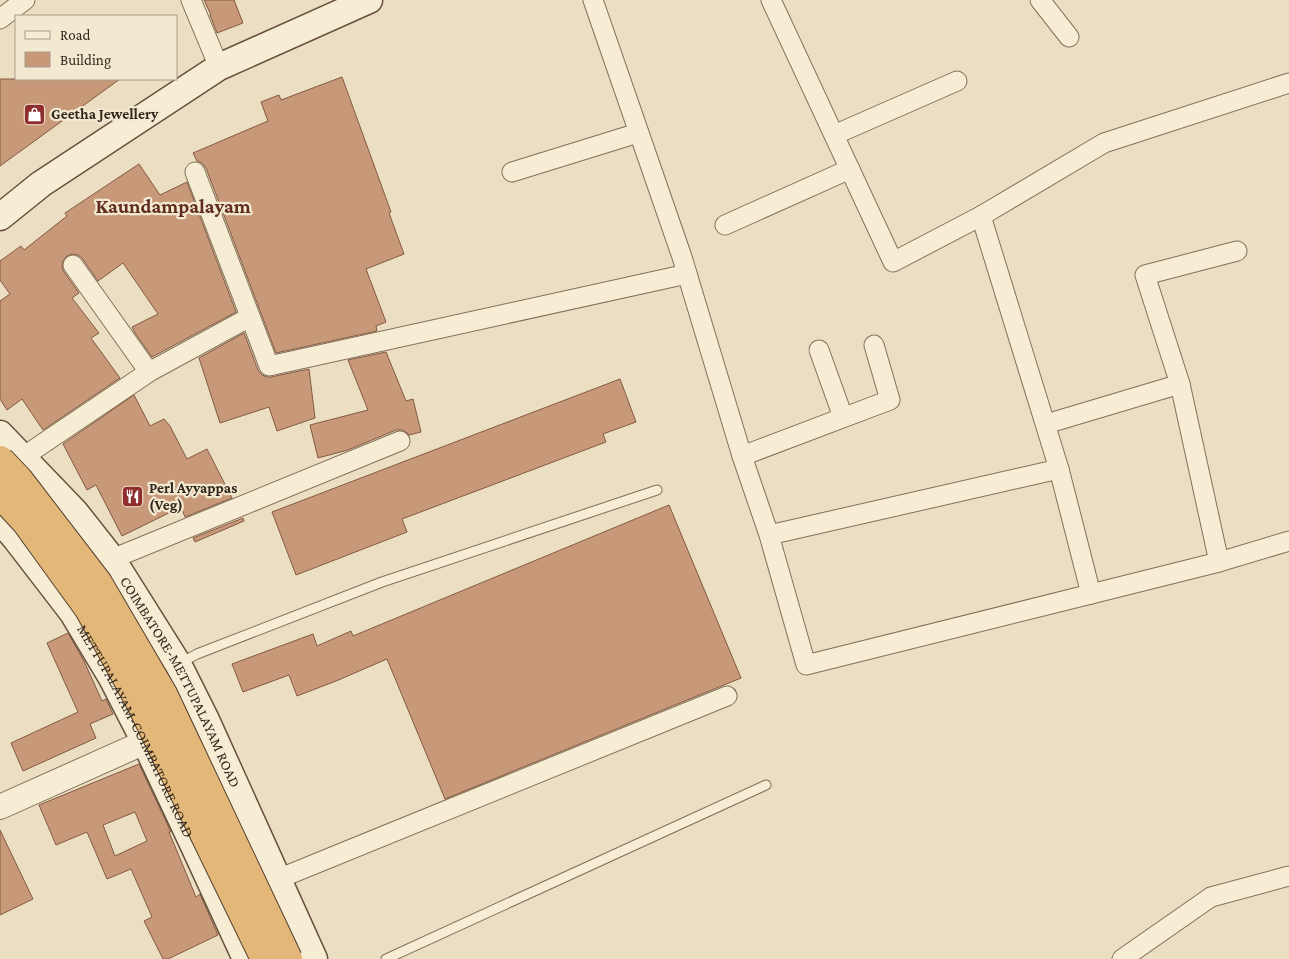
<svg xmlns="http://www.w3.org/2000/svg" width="1289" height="959" font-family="'Crimson Pro',serif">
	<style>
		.building { fill: #c89979; stroke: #825a41; fill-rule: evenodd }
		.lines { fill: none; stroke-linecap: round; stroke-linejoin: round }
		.service-casing { stroke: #84705a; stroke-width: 11 }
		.minor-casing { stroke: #84705a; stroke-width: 21 }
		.tertiary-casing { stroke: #84705a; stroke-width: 26 }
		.secondary-casing { stroke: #66513d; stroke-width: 29 }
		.service { stroke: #f7ecd4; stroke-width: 9 }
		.minor { stroke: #f7ecd4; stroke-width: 19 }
		.tertiary { stroke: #f7ecd4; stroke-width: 24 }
		.secondary { stroke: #f7ecd4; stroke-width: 26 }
		.trunk-bridge-casing { stroke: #523e2e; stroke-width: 30; stroke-linecap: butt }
		.trunk-bridge { stroke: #e2b778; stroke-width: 28 }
		.labels { text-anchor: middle; stroke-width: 4.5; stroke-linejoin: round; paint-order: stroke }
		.poi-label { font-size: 15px; font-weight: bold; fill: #34281d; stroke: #f3e9d1; text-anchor: start }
		.street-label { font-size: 15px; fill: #34281d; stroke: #f3e9d1 }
		.district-label { font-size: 20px; font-weight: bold; fill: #5f2c1f; stroke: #f3e9d1 }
	</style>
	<rect width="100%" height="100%" fill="#ebdec2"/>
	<g class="building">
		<polygon points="204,0 234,0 243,23 217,33 210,15 211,15"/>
		<polygon points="342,77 391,212 389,213 404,254 366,269 386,322 376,326 377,331 276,353 206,168 202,163 197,161 193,153 268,121 261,102 279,95 281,100"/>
		<polygon points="0,79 120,79 0,166"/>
		<polygon points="139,164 160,195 187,182 236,312 152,357 135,333 132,327 158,314 123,263 98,281 82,258 78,255 72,254 67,256 63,261 62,267 64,272 79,293 72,298 99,333 91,338 120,378 43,430 22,399 7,410 0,399 0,301 10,294 0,280 0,261 21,246 24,250 67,216 65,213"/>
		<polygon points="244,333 258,370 262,375 267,377 271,377 309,369 315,418 277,431 269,407 220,423 199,358"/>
		<polygon points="386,352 406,401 413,399 421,432 409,435 406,432 402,430 396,430 348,450 318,458 310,425 368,410 348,360"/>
		<polygon points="620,379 636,422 603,434 606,442 402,519 407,532 296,575 272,512"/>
		<polygon points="134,395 150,426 164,419 170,426 187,459 207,449 232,498 185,517 181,507 122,536 96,485 87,490 63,444"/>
		<polygon points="669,505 741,678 445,799 387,659 336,681 297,696 289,675 243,692 232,664 313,634 317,646 351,631 353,636"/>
		<polygon points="243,518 244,521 195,542 193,538"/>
		<polygon points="68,633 84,661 102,701 106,699 113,714 90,724 96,738 23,771 11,743 78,712 47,643"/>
		<path d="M139 764 171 832H169L196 897 200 894 218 935 168 959H163L144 921 152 917 131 869 107 879 87 832 56 845 39 805ZM135 812 147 841 115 856 103 825Z"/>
		<polygon points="0,830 33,899 0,915"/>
	</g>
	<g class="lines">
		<defs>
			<g id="service">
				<polyline points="180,663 197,654 382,582 657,490"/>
				<polyline points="386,959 766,785"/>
			</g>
			<g id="minor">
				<polyline points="191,0 219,67"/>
				<polyline points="593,0 682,257 742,456 769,535 806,665 1091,594 1059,469 769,535"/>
				<polyline points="771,0 893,262 981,216"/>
				<polyline points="1040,0 1069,37"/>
				<polyline points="0,19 25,0"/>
				<polyline points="834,135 957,81"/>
				<polyline points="195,172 269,366 687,274"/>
				<polyline points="512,172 638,133"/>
				<polyline points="725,225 850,169"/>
				<polyline points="73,265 149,372"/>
				<polyline points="819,350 843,417"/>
				<polyline points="1046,424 1180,384 1145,275 1237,251"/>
				<polyline points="742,456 890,400 874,345"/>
				<polyline points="23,457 149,372 250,317"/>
				<polyline points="1059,469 981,216 1104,143 1289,83"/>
				<polyline points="112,559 400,441"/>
				<polyline points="1219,562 1289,541"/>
				<polyline points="1091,594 1219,562 1180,384"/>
				<polyline points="278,879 727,696"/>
				<polyline points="1122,959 1211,897 1289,876"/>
			</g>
			<polyline id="tertiary" points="0,807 145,742 162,736"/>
			<g id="secondary">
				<polyline points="0,217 41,184 219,67 369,0"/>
				<path id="s1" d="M0 434 75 512 112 559 178 664 206 720 314 959"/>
				<path id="s2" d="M0 520 16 539 73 613 112 678 145 742 194 846 246 959"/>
			</g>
		</defs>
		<use href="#service" class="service-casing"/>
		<use href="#minor" class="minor-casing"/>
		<use href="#tertiary" class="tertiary-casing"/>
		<use href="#secondary" class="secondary-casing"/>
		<use href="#service" class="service"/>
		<use href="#minor" class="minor"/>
		<use href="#tertiary" class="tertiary"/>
		<use href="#secondary" class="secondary"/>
		<defs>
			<g id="trunk-bridge">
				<polyline points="0,460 19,480 98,583 163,694 288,959"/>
				<polyline points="0,494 26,522 89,609 140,702 265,959"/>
			</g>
		</defs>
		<use href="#trunk-bridge" class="trunk-bridge-casing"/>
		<use href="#trunk-bridge" class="trunk-bridge"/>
	</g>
	<defs>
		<symbol id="shop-square" viewBox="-11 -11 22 22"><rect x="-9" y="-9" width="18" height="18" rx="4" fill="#902d2f" stroke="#f3e9d1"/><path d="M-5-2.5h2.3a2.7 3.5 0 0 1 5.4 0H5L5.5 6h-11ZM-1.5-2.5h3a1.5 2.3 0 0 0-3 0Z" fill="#fff"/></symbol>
		<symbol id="restaurant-square" viewBox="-11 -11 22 22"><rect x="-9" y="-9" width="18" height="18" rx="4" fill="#902d2f" stroke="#f3e9d1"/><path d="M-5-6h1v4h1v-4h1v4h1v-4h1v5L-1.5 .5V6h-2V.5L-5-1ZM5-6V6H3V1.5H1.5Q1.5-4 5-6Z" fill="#fff"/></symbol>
	</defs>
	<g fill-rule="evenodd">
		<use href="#shop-square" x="22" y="102" width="25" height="25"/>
		<use href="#restaurant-square" x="120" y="484" width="25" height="25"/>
	</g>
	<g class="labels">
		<g class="poi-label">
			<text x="51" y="119">Geetha Jewellery</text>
			<text x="149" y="493">Perl Ayyappas<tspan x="149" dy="17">(Veg)</tspan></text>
		</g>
		<g class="street-label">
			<text dy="5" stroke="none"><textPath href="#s1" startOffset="309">COIMBATORE-METTUPALAYAM ROAD</textPath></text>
			<text dy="5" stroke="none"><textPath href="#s2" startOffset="252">METTUPALAYAM-COIMBATORE ROAD</textPath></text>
		</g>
		<g class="district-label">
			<text x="173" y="213">Kaundampalayam</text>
		</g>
	</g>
	<rect x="15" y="15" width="162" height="65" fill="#f3e9d1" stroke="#a79c89"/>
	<rect x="25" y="31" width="25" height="8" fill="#f7ecd4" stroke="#a79c89"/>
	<text x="60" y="40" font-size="15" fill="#34281d">Road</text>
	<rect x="25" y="52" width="25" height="15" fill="#c89979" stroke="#a79c89"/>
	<text x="60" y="65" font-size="15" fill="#34281d">Building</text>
</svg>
